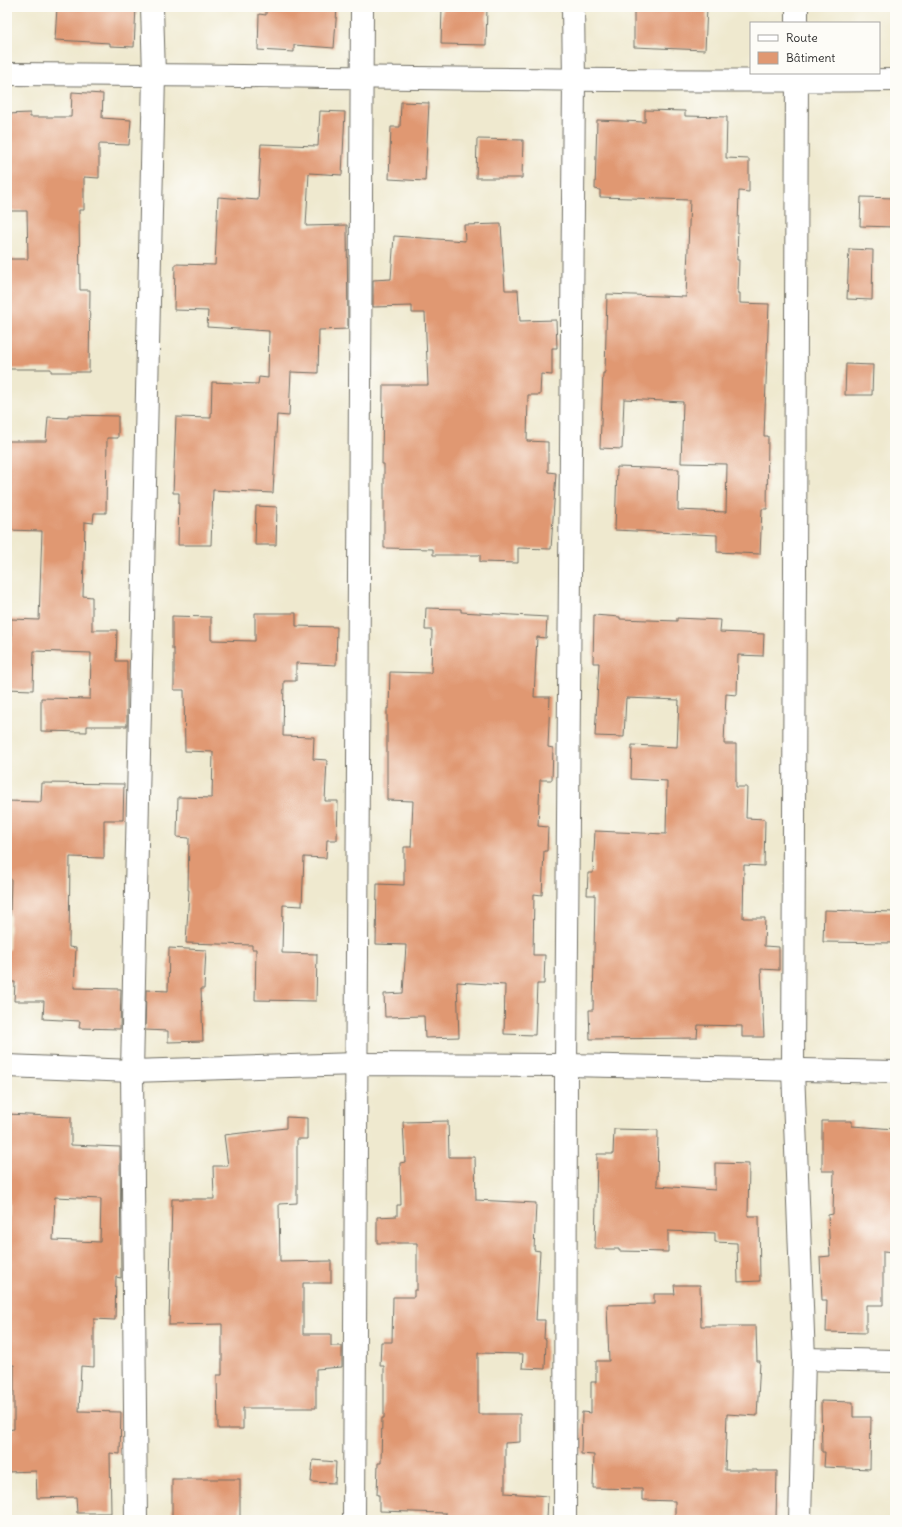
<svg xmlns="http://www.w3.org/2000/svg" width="902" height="1527" font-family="Delius,sans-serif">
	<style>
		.building { fill: #e09872; fill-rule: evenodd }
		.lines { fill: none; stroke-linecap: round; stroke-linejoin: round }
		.minor-casing { stroke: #706e64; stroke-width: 24 }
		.minor { stroke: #fff; stroke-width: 22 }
	</style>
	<rect width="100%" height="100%" fill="#fdfcf7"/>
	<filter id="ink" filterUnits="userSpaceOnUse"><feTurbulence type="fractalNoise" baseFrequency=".025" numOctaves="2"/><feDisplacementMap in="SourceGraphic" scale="8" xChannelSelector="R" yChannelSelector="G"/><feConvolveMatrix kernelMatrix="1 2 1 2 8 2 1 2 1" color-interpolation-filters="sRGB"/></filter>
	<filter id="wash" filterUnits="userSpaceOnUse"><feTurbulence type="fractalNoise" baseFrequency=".012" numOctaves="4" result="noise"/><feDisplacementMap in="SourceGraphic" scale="16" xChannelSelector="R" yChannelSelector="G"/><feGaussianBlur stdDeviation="0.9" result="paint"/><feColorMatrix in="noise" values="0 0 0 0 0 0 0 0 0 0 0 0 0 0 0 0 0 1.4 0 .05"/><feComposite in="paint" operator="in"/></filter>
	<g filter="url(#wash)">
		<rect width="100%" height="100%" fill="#efe9cf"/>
		<g id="blocks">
			<g class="building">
				<polygon points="57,7 136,7 134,47 110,46 110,43 55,40"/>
				<polygon points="266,7 337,7 334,48 294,45 294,52 258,50 259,14 266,15"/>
				<polygon points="442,7 487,7 486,45 441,44"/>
				<polygon points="634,7 707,7 705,50 634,47"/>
				<polygon points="72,92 103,94 102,118 131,120 129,145 99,144 99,178 84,177 84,210 79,210 80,290 90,290 89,372 51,372 51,369 7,369 7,259 28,259 27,211 7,211 7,114 30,113 30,117 71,117"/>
				<polygon points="401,102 429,103 425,181 389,179 391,127 400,127"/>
				<polygon points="645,110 685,111 685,116 727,117 726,158 749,159 749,192 739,191 737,260 739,260 738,293 740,293 740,303 769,304 764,436 768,436 767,509 762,509 760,554 717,552 717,535 615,530 617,467 679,469 678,510 726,512 727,464 681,463 683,402 624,399 622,449 600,448 603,373 605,373 607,294 686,297 690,200 600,197 600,190 595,189 597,120 645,122"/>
				<polygon points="320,111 345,112 342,175 309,173 306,226 347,225 348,329 319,330 318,373 291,372 289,416 277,415 273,493 213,490 211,545 178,545 179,493 173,493 176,417 211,418 212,382 258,384 259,377 268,378 269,331 207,327 208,311 174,310 175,264 215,265 218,197 258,200 261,144 318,146"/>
				<polygon points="477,139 523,140 522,178 476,178"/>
				<polygon points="861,197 894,198 894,227 860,226"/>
				<polygon points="501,224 505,290 518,290 520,321 556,320 557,348 552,348 552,375 541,374 540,395 528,395 527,441 548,442 548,472 556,473 551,549 518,548 518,563 480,562 480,555 433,555 433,549 384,548 384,464 382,464 383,385 428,385 425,313 412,313 412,306 373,307 373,280 391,279 394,236 465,241 464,225"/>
				<polygon points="849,249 873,250 872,300 847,299"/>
				<polygon points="846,364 873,365 872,395 845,395"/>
				<polygon points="68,415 118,416 118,438 107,438 106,513 94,513 93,523 85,522 83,596 92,597 92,630 117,630 116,661 127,661 127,726 87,726 87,732 41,731 41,698 90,699 91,653 34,651 33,690 7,689 7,655 11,655 11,619 39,620 42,531 7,530 7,441 46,441 48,417 68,418"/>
				<polygon points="256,506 277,507 276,545 255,545"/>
				<polygon points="426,608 461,609 461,612 547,617 546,638 537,637 534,697 550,697 548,747 553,748 552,780 540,780 538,826 548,827 547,851 544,851 542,895 534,894 533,955 545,955 544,984 537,984 535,1035 504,1034 505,985 457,982 459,1037 425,1038 424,1016 385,1017 384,994 403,993 406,945 376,944 377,884 404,885 404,847 411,847 413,801 387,800 387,708 389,708 390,672 431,673 432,630 425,630"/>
				<polygon points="255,613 296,613 296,626 337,627 336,665 296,663 296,681 284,681 283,736 314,737 313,759 327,760 325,801 338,801 337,840 327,840 326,858 304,857 302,906 283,905 282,953 317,954 316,1001 255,1000 256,949 252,949 252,945 186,943 189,890 188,890 189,838 177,837 178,797 212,798 213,752 185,751 184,690 174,690 174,649 172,649 172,616 211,617 211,640 255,641"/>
				<polygon points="594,615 620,617 620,619 677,621 677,618 721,620 720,632 764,634 763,656 738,655 737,695 726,694 724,744 736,744 736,787 747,787 746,818 765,819 764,866 744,865 743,918 765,918 764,946 779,947 779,970 761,969 764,1037 742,1037 742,1026 698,1025 697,1038 590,1039 589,1010 593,1010 595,895 587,895 588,873 593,873 595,831 666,834 667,781 631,779 632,745 677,747 679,700 626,698 624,737 595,736 599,663 593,663"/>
				<polygon points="42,783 124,784 123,820 104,820 104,858 70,857 69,947 76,948 74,988 121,989 120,1029 79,1028 80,1021 43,1019 44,1001 14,1001 15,982 7,982 7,951 9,951 11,879 7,879 7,801 41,802"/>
				<polygon points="824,910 895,912 895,943 823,942"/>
				<polygon points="169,948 206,950 204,989 201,989 203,1041 168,1042 168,1031 145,1030 146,990 168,991"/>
				<path d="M7 1114 71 1117V1145L120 1147 121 1278 116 1277 115 1320 94 1319V1367L81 1366 79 1411 121 1412 120 1454 110 1453 111 1513H77L76 1497 37 1498 36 1471 7 1472V1430L14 1429V1365H7V1248L9 1198H7ZM55 1197 101 1199 100 1242 53 1240Z"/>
				<polygon points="286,1117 307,1118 307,1139 297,1139 297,1203 279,1204 280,1262 331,1261 331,1283 303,1283 303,1334 331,1334 331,1346 342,1346 342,1367 316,1369 316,1408 243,1408 243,1429 218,1429 217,1375 222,1375 222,1324 169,1325 172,1199 214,1199 213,1166 228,1166 224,1135 286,1128"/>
				<polygon points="448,1121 449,1157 475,1157 476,1200 536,1203 534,1250 540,1251 536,1320 545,1320 544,1339 546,1339 545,1369 522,1368 523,1354 478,1353 478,1414 520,1414 520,1442 505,1443 505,1493 548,1496 547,1520 446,1520 446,1513 379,1511 379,1495 377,1495 378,1463 381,1463 382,1418 384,1418 384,1366 380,1366 381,1342 392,1342 393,1297 414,1297 414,1290 417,1290 417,1243 377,1243 377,1217 397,1216 397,1205 401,1205 400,1163 405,1162 403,1122"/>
				<polygon points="822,1121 852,1121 852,1126 895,1129 895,1252 883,1251 883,1305 866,1305 866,1333 826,1332 827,1300 822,1300 820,1257 830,1256 828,1215 833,1214 834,1171 822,1171"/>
				<polygon points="614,1129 658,1130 657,1186 715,1190 715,1163 749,1164 748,1216 759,1216 760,1281 738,1282 737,1243 715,1242 715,1233 668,1231 668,1252 619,1251 619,1249 595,1249 597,1154 613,1154"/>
				<polygon points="674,1285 700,1285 701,1326 756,1326 757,1361 760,1361 757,1416 727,1414 725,1470 757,1470 757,1471 777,1471 776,1520 675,1520 675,1501 642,1500 642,1489 593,1488 594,1455 581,1454 582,1412 591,1413 591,1382 596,1382 596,1361 609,1361 607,1305 654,1304 654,1294 675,1294"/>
				<polygon points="821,1401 853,1402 853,1417 871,1417 870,1469 824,1467 825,1452 822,1452"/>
				<polygon points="313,1460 336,1462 335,1483 311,1482"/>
				<rect x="172" y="1479" width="68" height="41"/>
			</g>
		</g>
	</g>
	<g filter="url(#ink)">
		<use href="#blocks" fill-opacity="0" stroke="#706e64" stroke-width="1"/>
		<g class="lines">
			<defs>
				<g id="minor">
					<polyline points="797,7 797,23"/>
					<polyline points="797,73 793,1070 804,1359 800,1520"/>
					<path d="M7 74C303 75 599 83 895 80"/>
					<polyline points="7,1066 132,1071 357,1064 566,1065 895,1072"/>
					<polyline points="804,1359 895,1361"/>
					<polyline points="136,1520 132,1071 154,75 152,7"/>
					<polyline points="354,1520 362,7"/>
					<polyline points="565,1520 566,1065 574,80 573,7"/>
				</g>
			</defs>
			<use href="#minor" class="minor-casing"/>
			<use href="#minor" class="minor"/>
		</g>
	</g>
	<rect width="902" height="1527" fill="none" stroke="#fdfcf7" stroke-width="24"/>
	<rect x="750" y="22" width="130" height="52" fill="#fdfcf7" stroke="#a9a8a5"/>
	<rect x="758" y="35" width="20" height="6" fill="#ffffff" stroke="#a9a8a5"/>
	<text x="786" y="42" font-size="12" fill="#2b2b2b">Route</text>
	<rect x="758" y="52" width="20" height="12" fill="#e09872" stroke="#a9a8a5"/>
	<text x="786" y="62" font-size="12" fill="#2b2b2b">Bâtiment</text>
</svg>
